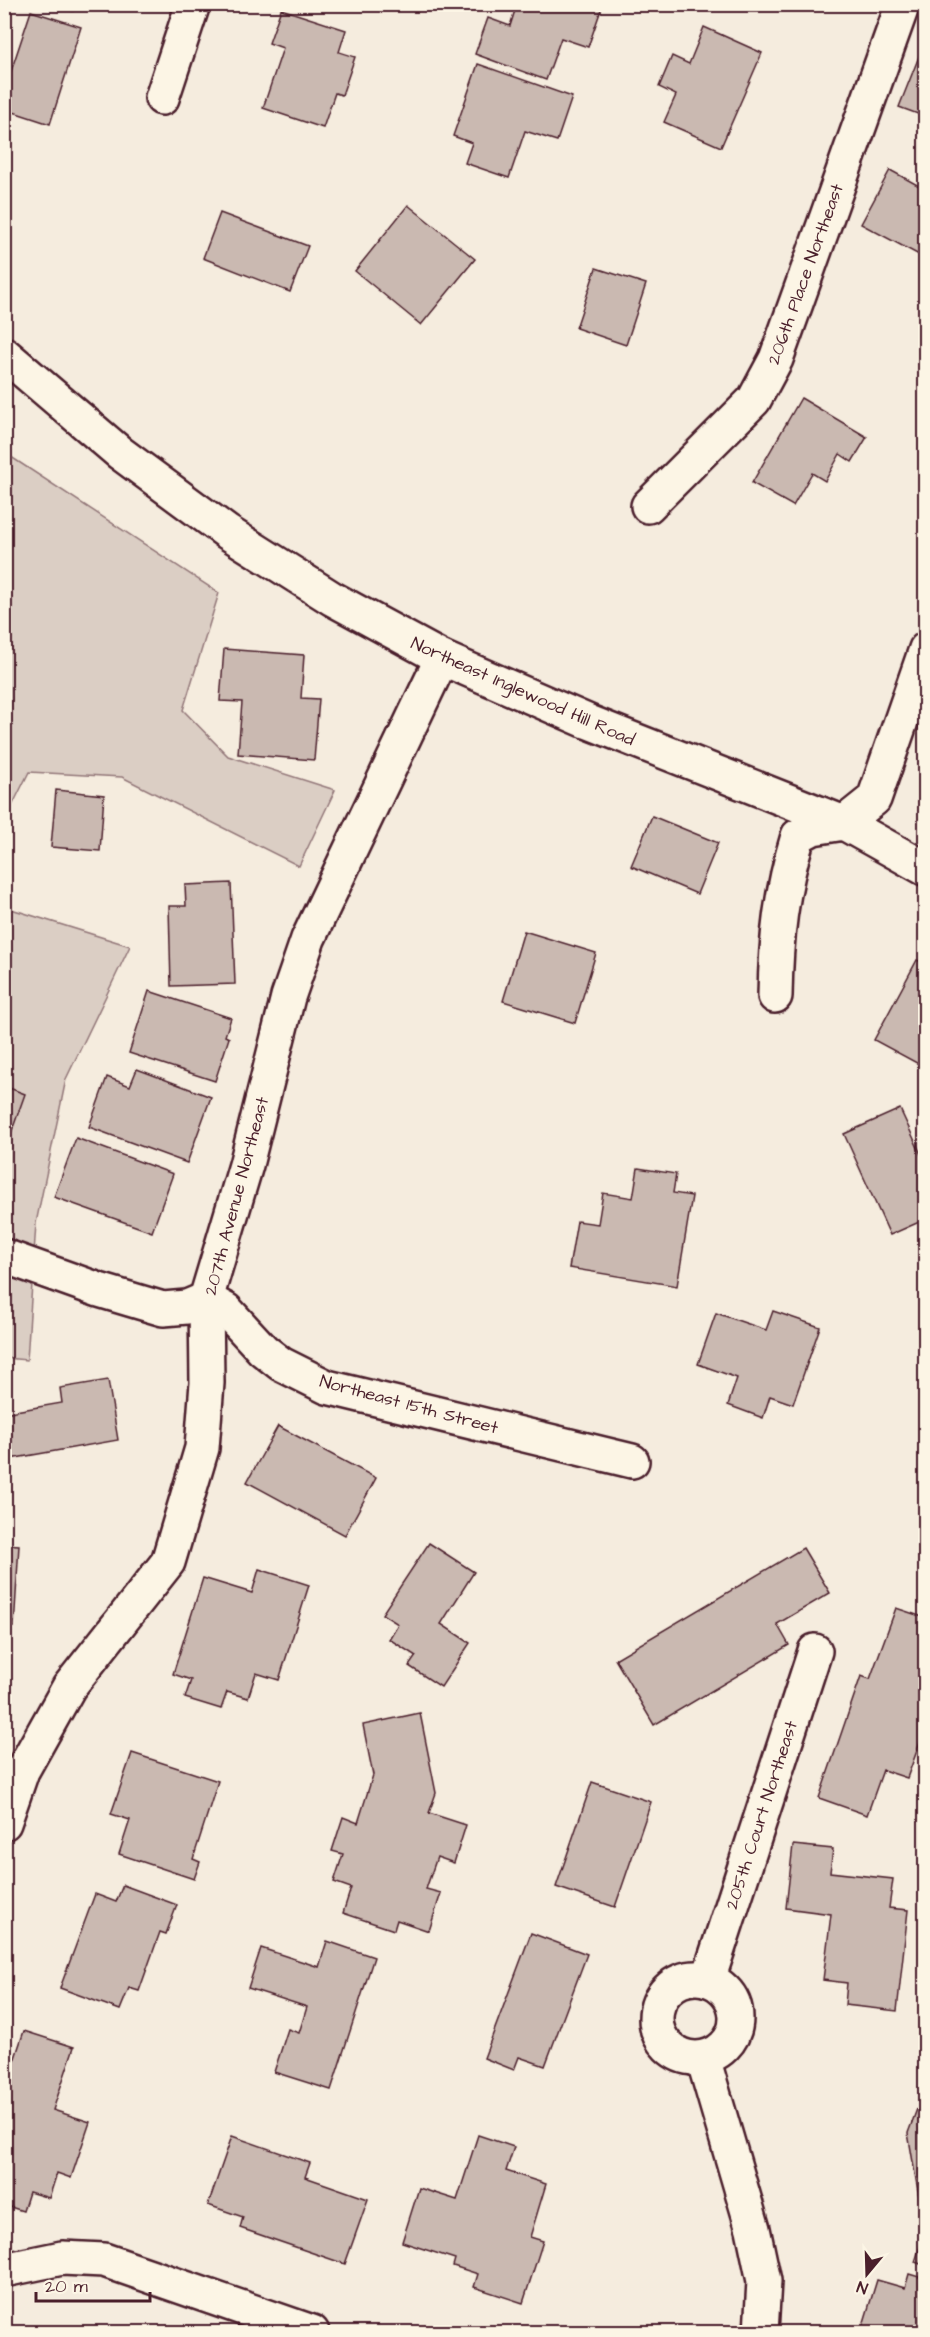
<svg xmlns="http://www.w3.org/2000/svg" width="930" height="2337" font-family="'Architects Daughter',sans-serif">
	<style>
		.green { fill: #dbcec4; stroke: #927678; stroke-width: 1.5 }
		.building { fill: #cab9b1; stroke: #4a1f2b; stroke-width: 1.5 }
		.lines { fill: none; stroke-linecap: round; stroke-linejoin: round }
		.minor-casing { stroke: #4a1f2b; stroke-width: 38 }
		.tertiary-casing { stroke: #4a1f2b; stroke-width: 38 }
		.minor { stroke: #fcf5e5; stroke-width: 33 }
		.tertiary { stroke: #fcf5e5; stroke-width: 33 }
		.labels { text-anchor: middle; stroke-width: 6; stroke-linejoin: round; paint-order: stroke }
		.street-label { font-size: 18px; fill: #4a1f2b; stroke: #fcf5e5 }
	</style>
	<rect width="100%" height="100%" fill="#f5ecde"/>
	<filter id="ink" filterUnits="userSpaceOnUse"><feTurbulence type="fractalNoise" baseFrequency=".0167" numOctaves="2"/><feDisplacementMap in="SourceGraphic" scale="12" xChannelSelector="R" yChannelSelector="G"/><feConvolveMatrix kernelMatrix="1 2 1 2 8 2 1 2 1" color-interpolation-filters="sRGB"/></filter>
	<g filter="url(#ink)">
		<g class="green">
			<polygon points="5,453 219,593 183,710 228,756 335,790 299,866 122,777 29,772 5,820"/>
			<polygon points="4,902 8,908 130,946 66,1079 36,1223 27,1360 5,1358"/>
		</g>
		<g class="building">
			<polygon points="49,4 75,4 73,11"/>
			<polygon points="517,4 603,4 588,47 561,38 546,80 475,54 488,18 510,26"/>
			<polygon points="281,9 346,30 339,52 355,57 342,95 335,93 323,128 263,108 283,48 269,43"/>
			<polygon points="31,11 81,27 50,124 4,109 4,92"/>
			<polygon points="704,27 762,53 721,147 664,122 676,95 659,87 672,56 689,64"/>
			<polygon points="920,54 926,56 926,117 899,107"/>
			<polygon points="478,64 572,97 557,141 525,131 509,178 465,163 472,143 453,136"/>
			<polygon points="890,170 919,186 921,182 926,185 926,248 921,256 861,224"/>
			<polygon points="408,205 475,259 421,325 355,271"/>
			<polygon points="220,213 308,246 290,292 203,258"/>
			<polygon points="596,268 646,284 626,345 576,328"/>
			<polygon points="801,398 867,437 852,462 840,454 825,481 812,473 793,506 752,483"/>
			<polygon points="224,649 304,655 301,698 319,699 314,760 238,754 242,702 220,701"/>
			<polygon points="56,790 104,795 100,851 51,847"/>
			<polygon points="652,816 718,843 697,894 631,866"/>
			<polygon points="231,883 235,984 171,986 169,906 186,906 185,885"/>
			<polygon points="524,931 596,953 575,1023 503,1001"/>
			<polygon points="917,960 926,964 926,1068 874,1040"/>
			<polygon points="149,991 231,1018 225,1036 229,1038 215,1081 129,1053"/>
			<polygon points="137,1069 211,1097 187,1163 89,1127 107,1077 130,1086"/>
			<polygon points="4,1086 25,1094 4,1153"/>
			<polygon points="900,1109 926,1165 926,1219 890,1235 844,1134"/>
			<polygon points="76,1138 173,1174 152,1232 54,1197"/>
			<polygon points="638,1168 676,1174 673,1193 692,1196 677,1286 569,1268 577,1221 598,1224 603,1193 633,1198"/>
			<polygon points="773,1311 820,1327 793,1404 770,1396 763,1418 728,1405 737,1378 698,1364 716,1313 766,1330"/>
			<polygon points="108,1380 118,1440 4,1460 4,1413 62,1403 60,1388"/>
			<polygon points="278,1426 376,1478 345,1535 247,1482"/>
			<polygon points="429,1543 474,1572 441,1624 470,1643 441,1687 409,1666 416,1656 389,1639 398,1624 382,1614"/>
			<polygon points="4,1544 19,1545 14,1627 4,1626"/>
			<polygon points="803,1548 830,1593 777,1624 789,1645 654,1725 615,1659"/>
			<polygon points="259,1569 309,1585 279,1680 256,1673 248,1698 227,1692 221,1709 185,1698 191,1680 173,1674 203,1578 252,1593"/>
			<polygon points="896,1608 926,1618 926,1670 919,1689 926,1691 926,1726 907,1778 883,1770 867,1815 819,1798 861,1676 870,1679"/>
			<polygon points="420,1713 436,1793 429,1813 466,1825 454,1863 437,1857 426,1889 441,1893 429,1931 397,1920 394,1930 343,1913 351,1888 334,1882 343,1854 332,1851 343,1817 358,1823 373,1775 363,1725"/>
			<polygon points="132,1753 218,1781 193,1859 200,1862 194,1879 119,1854 130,1820 111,1814"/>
			<polygon points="592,1782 651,1802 615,1907 556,1887"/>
			<polygon points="793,1845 833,1849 830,1872 893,1879 889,1908 908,1910 897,2011 845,2005 847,1983 823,1980 831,1914 786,1908"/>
			<polygon points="123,1885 177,1905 166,1934 160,1932 139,1991 129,1988 120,2010 60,1988 95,1894 116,1902"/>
			<polygon points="531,1933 587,1954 545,2066 519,2057 514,2070 484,2058"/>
			<polygon points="327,1941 374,1957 331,2090 274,2072 288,2029 299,2033 307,2007 248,1988 261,1948 319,1967"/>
			<polygon points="24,2031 74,2047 53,2110 90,2122 71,2178 57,2173 49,2198 29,2192 23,2211 4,2205 4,2091"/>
			<polygon points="926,2108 926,2209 921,2209 908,2133 917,2109"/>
			<polygon points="478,2135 514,2147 506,2171 546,2184 530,2237 543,2241 523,2303 474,2287 478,2274 453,2266 455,2259 402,2242 419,2188 457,2200"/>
			<polygon points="232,2136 310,2163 305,2177 368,2199 345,2264 240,2228 243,2217 208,2205"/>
			<polygon points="926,2228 926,2266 915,2262"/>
			<polygon points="909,2274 926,2279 926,2332 861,2332 877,2280 905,2288"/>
		</g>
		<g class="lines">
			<defs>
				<g id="minor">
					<polyline points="162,98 193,4"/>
					<polyline points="648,506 754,400 776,359 903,4"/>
					<path d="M775 996C776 937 781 892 798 836L813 828 844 823 874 799 926 649"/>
					<polyline points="4,1256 99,1290 163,1309 187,1307 206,1299 226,1310 263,1350 281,1364 327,1387 632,1461"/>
					<polyline points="4,1823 22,1771 69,1687 168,1562 202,1448 207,1383 206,1299 246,1165 288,997 308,939 442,658"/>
					<circle cx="696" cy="2018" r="40"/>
					<polyline points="708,1980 815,1651"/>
					<polyline points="703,2058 753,2229 764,2281 761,2332"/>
					<polyline points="4,2270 62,2258 104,2260 312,2332"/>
				</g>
				<polyline id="tertiary" points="4,354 120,453 227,532 333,599 442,658 589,722 844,823 926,869"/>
			</defs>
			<use href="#minor" class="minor-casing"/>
			<use href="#tertiary" class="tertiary-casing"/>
			<use href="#minor" class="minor"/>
			<use href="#tertiary" class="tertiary"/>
		</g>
	</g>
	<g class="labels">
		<g class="street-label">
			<text transform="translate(805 274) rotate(-70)" y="6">206th Place Northeast</text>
			<text transform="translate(523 691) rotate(24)" y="6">Northeast Inglewood Hill Road</text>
			<text transform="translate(236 1196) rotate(-75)" y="6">207th Avenue Northeast</text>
			<text transform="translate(409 1404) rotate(15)" y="6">Northeast 15th Street</text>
			<text transform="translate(761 1815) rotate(-72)" y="6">205th Court Northeast</text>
		</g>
	</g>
	<rect width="930" height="2337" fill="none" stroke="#fcf5e5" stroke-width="24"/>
	<rect x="12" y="12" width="906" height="2313" fill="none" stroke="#4a1f2b" stroke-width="2" filter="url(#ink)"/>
	<g transform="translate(867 2274) rotate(199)" stroke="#fcf5e5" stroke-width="4.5" paint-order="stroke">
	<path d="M0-4.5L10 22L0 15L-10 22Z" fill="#4a1f2b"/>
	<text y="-9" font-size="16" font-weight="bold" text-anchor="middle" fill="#4a1f2b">N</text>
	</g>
	<path d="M36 2292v9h114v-9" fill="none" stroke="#4a1f2b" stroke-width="3"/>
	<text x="45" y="2292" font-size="18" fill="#4a1f2b" stroke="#fcf5e5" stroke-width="4.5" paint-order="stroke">20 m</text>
</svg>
